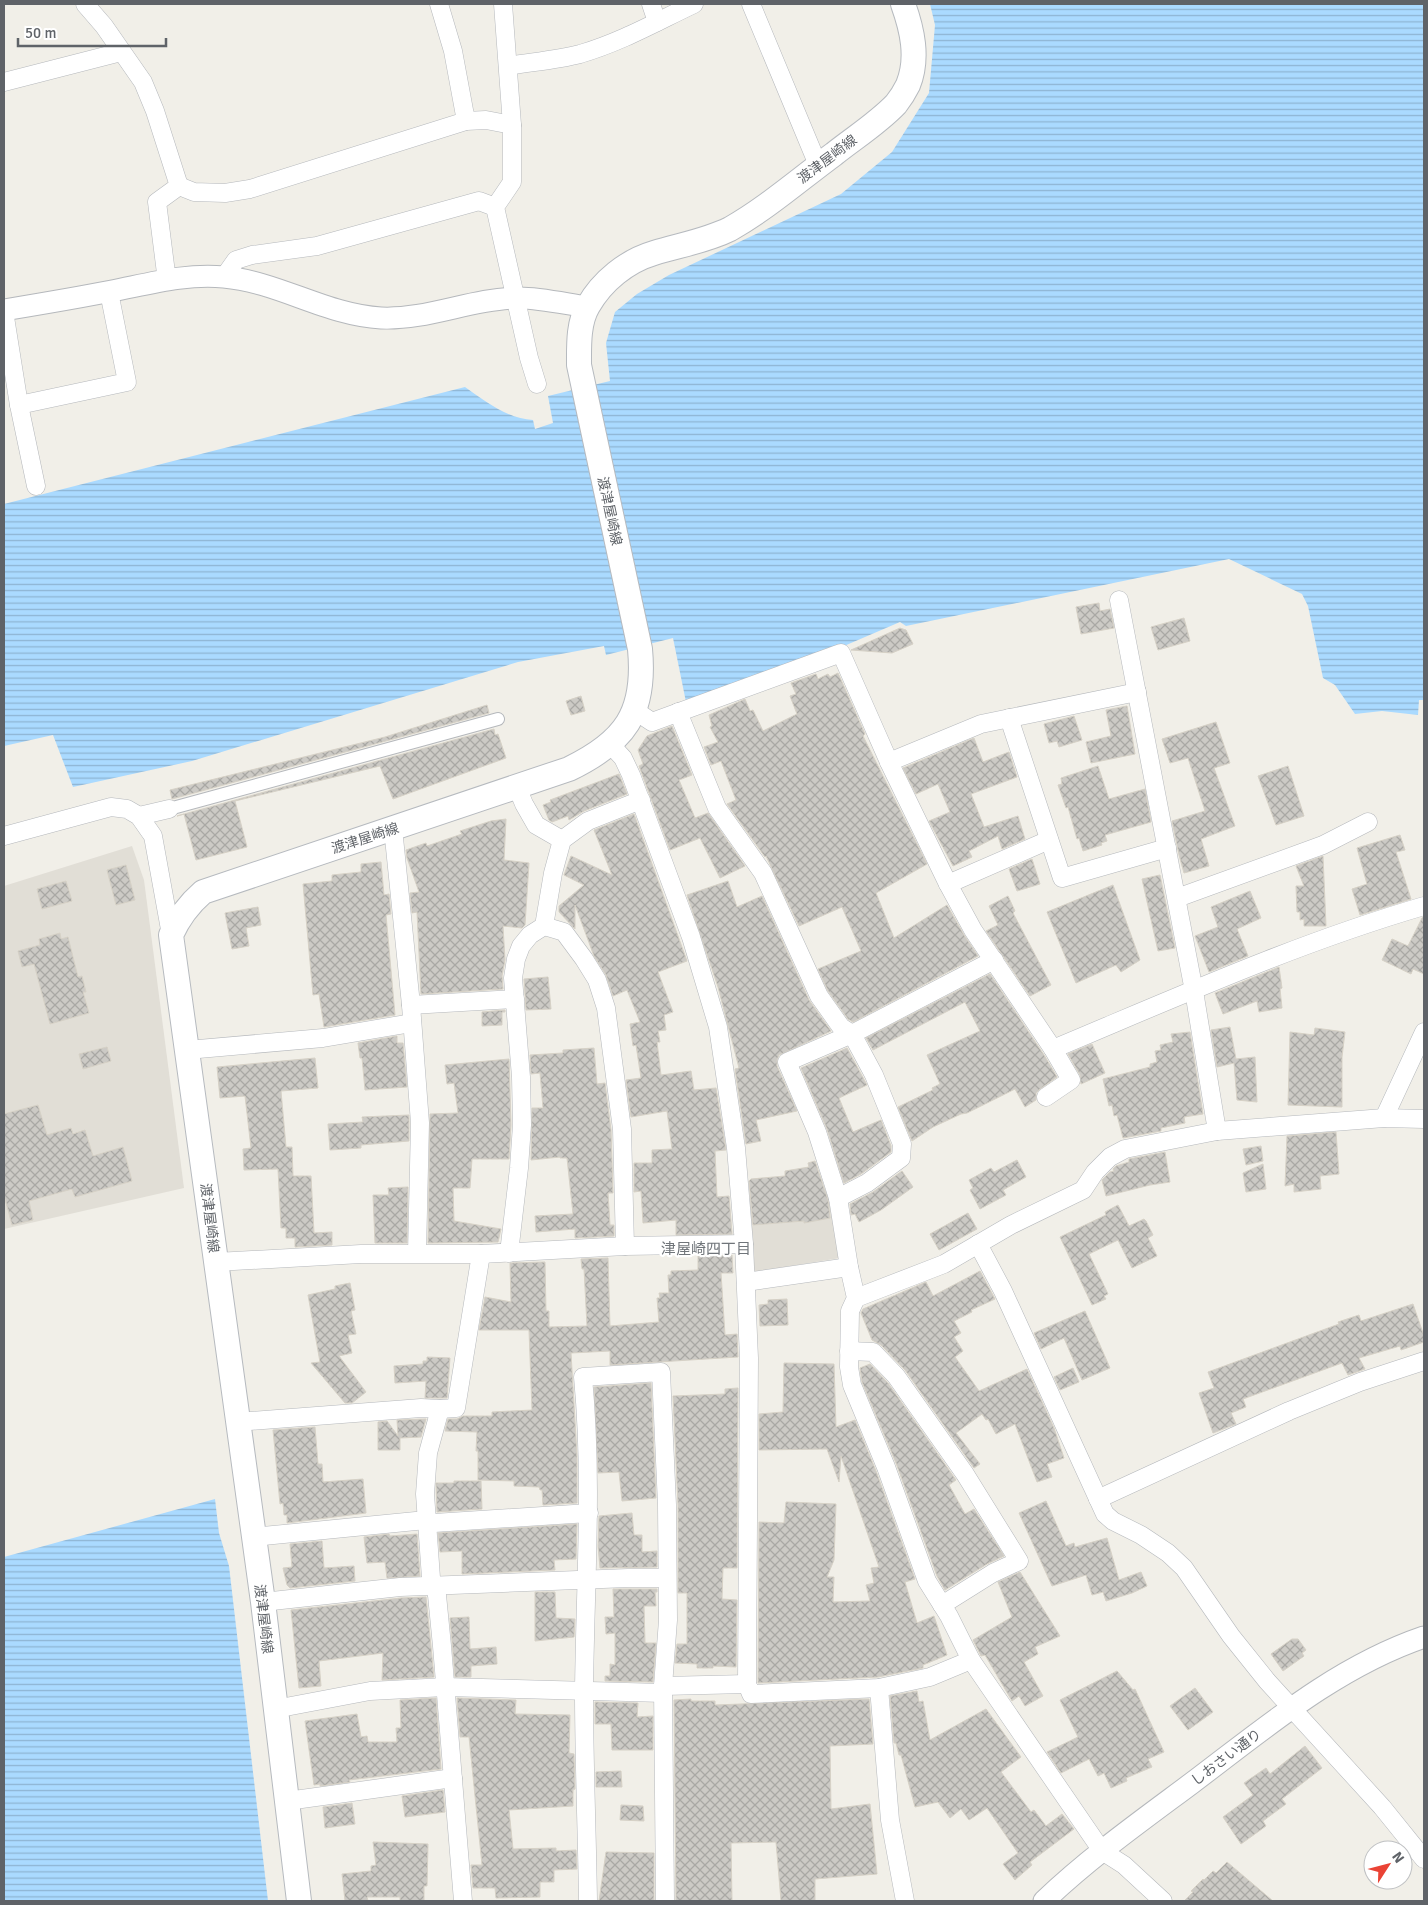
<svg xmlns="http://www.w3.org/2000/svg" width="1428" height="1905" font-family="Signika,'Noto Sans JP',sans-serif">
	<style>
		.education { fill: #e1ded6 }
		.water { fill: url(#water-rules) }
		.building { fill: url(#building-cross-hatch); stroke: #d6d1c6 }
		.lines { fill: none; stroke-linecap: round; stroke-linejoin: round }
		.pedestrian-casing { stroke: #b5b8bc; stroke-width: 14 }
		.minor-casing { stroke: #b5b8bc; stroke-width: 19 }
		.tertiary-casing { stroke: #b5b8bc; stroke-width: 23 }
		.secondary-casing { stroke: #b6babf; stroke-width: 26 }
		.pedestrian { stroke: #fff; stroke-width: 12 }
		.minor { stroke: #fff; stroke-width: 18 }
		.tertiary { stroke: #fff; stroke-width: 21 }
		.secondary { stroke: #fff; stroke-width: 24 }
		.labels { text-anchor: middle; stroke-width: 4.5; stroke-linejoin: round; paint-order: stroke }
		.street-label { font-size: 14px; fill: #5f6368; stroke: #fff }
		.neighbourhood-label { font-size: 15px; fill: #70757a; stroke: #fff }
	</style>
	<defs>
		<pattern id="water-rules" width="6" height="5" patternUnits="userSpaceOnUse" patternTransform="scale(1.25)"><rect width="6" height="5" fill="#aadaff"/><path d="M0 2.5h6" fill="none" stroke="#8eb4d2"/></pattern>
		<pattern id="building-cross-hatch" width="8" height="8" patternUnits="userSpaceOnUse" patternTransform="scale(1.25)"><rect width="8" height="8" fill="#cccac5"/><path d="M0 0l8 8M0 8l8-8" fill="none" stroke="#a9a8a4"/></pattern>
	</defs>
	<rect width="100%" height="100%" fill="#f1efe8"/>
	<g class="education">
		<polygon points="132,846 144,880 184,1188 4,1229 4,886"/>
		<polygon points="828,1190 840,1258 754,1272 746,1199"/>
	</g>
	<g class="water">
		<path d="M930 4H1424V700H1419L1418 715 1382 711 1355 714 1335 685 1323 678 1308 606 1302 594 1229 559 906 626 900 622 844 646 686 702 673 638 606 655 604 646 518 662 192 761 73 787 53 735 4 746V504L465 387C485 401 508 419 533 420L535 429 553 423 548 396 610 381 606 343 615 312 637 294 669 275 841 194 892 152 929 93 935 25Z"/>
		<polygon points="215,1499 219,1533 229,1566 268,1901 4,1901 4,1557"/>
	</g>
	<g class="building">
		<polygon points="1099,603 1100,611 1110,609 1114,628 1081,634 1076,607"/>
		<polygon points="1184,618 1190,641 1158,650 1151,627"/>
		<polygon points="900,628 906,630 913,644 892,653 851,650"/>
		<polygon points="838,673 865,734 863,736 927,864 876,893 894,938 947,905 964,935 978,956 853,1022 848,1019 828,991 818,969 861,951 842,907 799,926 766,856 765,857 727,804 736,800 721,761 711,765 704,747 718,742 710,727 712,726 709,715 745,699 750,711 753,710 763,731 797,714 790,696 796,694 791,683 816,674 818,679 828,674 830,677"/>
		<polygon points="581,696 585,711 571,715 566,701"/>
		<polygon points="487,705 489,713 172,799 170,790 385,737"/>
		<polygon points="1127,706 1135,754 1091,763 1086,742 1111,736 1106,710"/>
		<polygon points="1074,716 1082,740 1059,747 1057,741 1049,743 1044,724"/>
		<polygon points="1216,722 1230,763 1214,768 1235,826 1201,839 1209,866 1184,873 1179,855 1172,821 1205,811 1188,758 1170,763 1162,739"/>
		<polygon points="672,726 692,775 679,780 695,818 708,813 745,866 720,878 700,838 670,850 639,766 643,764 638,750 647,736"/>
		<polygon points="494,729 495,735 498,734 506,758 393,799 380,766 235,801 247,847 196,860 184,814 177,816"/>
		<polygon points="974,738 983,762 1009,752 1017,777 971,794 984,827 1018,816 1025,839 1002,849 998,836 969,851 972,857 953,866 929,821 950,812 938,784 916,794 903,768"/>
		<polygon points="1098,766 1109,799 1145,789 1151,822 1105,835 1107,841 1101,843 1102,845 1083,851 1079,838 1077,839 1068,807 1066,808 1058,785 1062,784 1061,778"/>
		<polygon points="1288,766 1304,816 1276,825 1258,776"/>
		<polygon points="619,774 627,794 584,811 569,820 568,816 552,822 549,820 543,805 551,802 550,800"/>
		<polygon points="634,814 687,961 658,972 673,1012 664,1015 666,1030 658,1031 660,1042 657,1042 661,1075 691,1071 694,1090 716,1088 726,1150 715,1151 717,1197 729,1196 732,1234 676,1235 676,1220 643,1223 641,1191 634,1192 634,1163 652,1163 652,1150 672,1149 667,1111 631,1117 626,1080 641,1078 636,1045 633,1046 630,1024 640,1022 627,990 613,996 606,975 594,956 575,905 575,929 559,912 559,906 584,885 564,875 571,856 612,875 594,830"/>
		<polygon points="506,819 504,860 529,863 525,925 522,928 503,926 505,960 502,976 503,989 421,994 417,912 412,913 410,893 419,892 407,858 406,850 426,843 427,846 462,834 460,831 491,821"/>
		<polygon points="1400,835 1405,850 1396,852 1411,899 1360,915 1352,889 1367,884 1357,848"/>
		<polygon points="1323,856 1326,926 1304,926 1304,919 1300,920 1300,912 1297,912 1296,886 1304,886 1296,866"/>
		<polygon points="1032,859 1040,884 1017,891 1009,869"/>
		<polygon points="381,862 384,895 389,894 391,914 386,915 395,1015 324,1027 319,994 313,995 303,884 332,881 332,875 361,872 361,864"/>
		<polygon points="126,865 135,900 116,905 107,870"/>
		<polygon points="1160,875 1175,948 1158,951 1142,879"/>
		<polygon points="66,881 72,901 42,909 37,889"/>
		<polygon points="728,881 737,907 762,896 809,1000 831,1031 779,1055 777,1060 777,1066 797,1111 756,1120 761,1141 746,1144 735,1069 739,1068 718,987 687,895"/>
		<polygon points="1113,885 1140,960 1121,972 1116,965 1076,983 1047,912"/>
		<polygon points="1250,891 1261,918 1237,929 1248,956 1209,972 1195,936 1218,927 1211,907"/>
		<polygon points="1008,896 1015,911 1013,913 1051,985 1030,996 986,931 998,925 989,906"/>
		<polygon points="258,907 261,925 246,928 249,946 232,949 225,913"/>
		<polygon points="1424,917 1424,974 1413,969 1411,974 1382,960 1392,939 1408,946 1422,918"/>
		<polygon points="60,933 61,939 68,937 78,977 82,976 86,992 83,992 89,1013 50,1024 34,964 22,967 18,951 40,945 39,939"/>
		<polygon points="1279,967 1282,988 1280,989 1282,1008 1259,1012 1257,1001 1223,1014 1215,993"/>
		<polygon points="990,974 1044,1055 1057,1077 1040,1089 1036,1093 1036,1100 1025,1107 1015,1089 967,1113 961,1114 933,1127 912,1141 898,1107 933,1090 932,1088 940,1084 927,1055 980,1031 965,1002 873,1050 866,1038"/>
		<polygon points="548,977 551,1009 526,1010 524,979"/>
		<polygon points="505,1010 505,1012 502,1012 502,1025 482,1026 482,1012"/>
		<polygon points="1230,1027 1236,1059 1255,1057 1257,1102 1237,1100 1234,1063 1217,1067 1211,1030"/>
		<polygon points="1315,1028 1345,1032 1342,1057 1342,1107 1288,1105 1290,1032 1314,1035"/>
		<polygon points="1190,1032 1203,1114 1184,1117 1185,1123 1161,1128 1161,1131 1123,1138 1117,1115 1114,1116 1112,1105 1109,1106 1103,1079 1150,1067 1150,1064 1157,1062 1155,1051 1161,1050 1160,1045 1173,1042 1171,1034"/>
		<polygon points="397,1036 397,1043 403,1043 407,1087 365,1090 362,1058 360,1058 358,1043"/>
		<polygon points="1092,1044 1105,1073 1081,1084 1080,1075 1068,1054"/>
		<polygon points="107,1047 111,1061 83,1069 79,1054"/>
		<polygon points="594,1048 597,1084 605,1083 611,1130 613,1193 608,1193 610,1225 614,1225 614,1236 575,1238 575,1229 536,1232 535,1216 573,1214 567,1158 560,1158 560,1157 531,1160 532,1108 543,1108 540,1073 531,1074 530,1055 563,1053 563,1050"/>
		<polygon points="847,1048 867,1085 839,1098 853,1132 881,1120 891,1146 891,1152 861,1174 844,1183 827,1129 801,1068"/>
		<polygon points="315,1058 318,1088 281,1091 286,1147 292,1147 293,1176 311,1176 314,1233 332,1232 332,1245 295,1247 295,1238 286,1238 286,1228 281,1228 278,1169 244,1170 243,1149 251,1148 245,1096 220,1098 217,1067"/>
		<polygon points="509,1059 511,1125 509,1159 472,1159 470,1188 453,1188 454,1221 501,1229 498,1242 428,1243 430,1114 458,1113 454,1083 447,1084 445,1065"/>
		<polygon points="38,1105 47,1135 71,1128 73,1134 85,1130 93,1156 123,1147 132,1181 75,1197 72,1189 29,1201 33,1220 12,1225 4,1195 4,1114"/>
		<polygon points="409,1115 409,1141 361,1145 361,1148 330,1150 328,1124 363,1122 362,1117"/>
		<polygon points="1336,1132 1339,1174 1320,1176 1321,1189 1294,1192 1294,1184 1285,1186 1287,1136"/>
		<polygon points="1261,1146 1263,1161 1246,1165 1243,1149"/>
		<polygon points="1165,1152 1170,1182 1150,1185 1106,1196 1102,1180 1110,1172 1114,1171 1113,1169 1116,1166 1129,1162 1129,1159"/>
		<polygon points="1017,1160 1026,1177 1003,1190 1006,1195 980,1209 970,1190 973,1188 969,1180 991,1168 994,1172"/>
		<polygon points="815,1161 828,1200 830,1218 804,1223 804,1221 753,1225 749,1181 751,1179 785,1176 785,1171 809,1167 808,1163"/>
		<polygon points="1263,1164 1266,1189 1246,1192 1243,1173"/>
		<polygon points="902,1171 913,1187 881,1210 859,1222 855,1214 851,1215 850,1204 873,1192"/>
		<polygon points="408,1187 407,1243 375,1243 373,1195 389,1195 388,1188"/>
		<polygon points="1118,1205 1129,1226 1144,1219 1146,1221 1153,1235 1148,1238 1157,1256 1132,1268 1118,1240 1089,1254 1108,1294 1104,1296 1106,1299 1092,1305 1060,1237 1106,1215 1105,1212"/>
		<polygon points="968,1213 977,1229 939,1250 930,1234"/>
		<polygon points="698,1255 732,1255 733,1273 721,1273 725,1335 737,1334 738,1357 610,1365 610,1351 571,1353 577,1456 577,1503 543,1505 542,1490 540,1490 539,1487 514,1486 514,1481 478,1480 478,1451 476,1451 477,1432 445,1431 448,1419 457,1419 463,1416 492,1416 492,1412 532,1410 529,1330 479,1330 485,1297 511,1302 510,1263 545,1262 546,1311 549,1311 549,1327 587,1326 584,1269 582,1269 581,1259 608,1258 610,1326 659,1322 657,1298 660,1298 659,1293 669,1293 668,1275 671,1275 671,1271 698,1270"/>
		<polygon points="980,1271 995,1299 971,1310 972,1312 954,1321 961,1333 954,1337 963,1351 955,1357 979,1391 1027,1369 1054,1428 1064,1458 1047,1464 1052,1477 1037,1482 1015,1424 996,1434 988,1419 986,1420 982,1414 956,1433 980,1464 974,1468 905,1370 881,1345 872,1340 861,1313 863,1309 926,1282 933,1296"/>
		<polygon points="350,1283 355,1310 351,1311 356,1334 348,1335 352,1353 339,1356 366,1392 352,1403 345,1403 311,1363 320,1362 308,1295 335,1289 335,1286"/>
		<polygon points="787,1299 788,1325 760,1326 759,1305 768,1304 768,1300"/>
		<polygon points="1413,1304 1424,1336 1424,1342 1401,1350 1400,1346 1359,1358 1365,1369 1348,1375 1342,1363 1243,1399 1246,1407 1231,1413 1236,1424 1213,1433 1199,1393 1214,1388 1208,1372 1339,1324 1338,1322 1359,1315 1361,1321"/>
		<polygon points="1085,1311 1110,1368 1082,1380 1064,1338 1041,1349 1034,1333"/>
		<polygon points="427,1357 450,1358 447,1398 425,1398 426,1381 395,1383 394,1366 423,1364 423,1361 427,1361"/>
		<polygon points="784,1363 834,1364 836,1427 855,1420 876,1471 915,1579 905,1582 917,1623 934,1616 947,1655 923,1665 923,1668 878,1677 758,1683 759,1522 784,1523 786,1502 836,1504 834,1560 827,1577 834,1577 833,1602 870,1601 866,1585 874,1583 871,1568 879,1567 841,1456 839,1482 827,1449 759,1450 759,1414 783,1412"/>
		<polygon points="870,1364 888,1383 956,1480 949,1485 965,1514 974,1509 1004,1556 987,1564 945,1590 937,1576 896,1463 862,1382 860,1368"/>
		<polygon points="1073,1368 1079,1382 1060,1390 1054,1377"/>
		<polygon points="651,1383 656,1498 622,1501 619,1472 598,1473 594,1387"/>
		<polygon points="738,1388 737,1568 723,1568 722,1599 737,1600 736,1667 713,1666 713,1668 697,1668 697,1664 675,1663 677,1644 687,1644 687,1593 678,1593 678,1505 673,1396 725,1394 725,1389"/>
		<polygon points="426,1419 421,1437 400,1438 400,1450 378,1450 378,1422 387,1421 398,1436 397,1420"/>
		<polygon points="315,1427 318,1464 322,1464 323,1482 363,1479 366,1513 287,1523 287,1515 284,1515 283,1503 280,1504 273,1430"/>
		<polygon points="454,1481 481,1481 482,1509 437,1512 436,1483 454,1483"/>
		<polygon points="1046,1501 1066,1546 1074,1543 1075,1547 1107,1538 1119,1580 1141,1572 1147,1586 1132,1593 1106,1601 1103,1592 1092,1595 1086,1575 1052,1586 1019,1513"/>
		<polygon points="632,1513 634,1535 642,1535 642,1552 657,1551 657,1567 600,1568 598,1546 599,1516"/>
		<polygon points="577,1524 576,1559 554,1560 555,1570 462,1574 462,1551 440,1552 438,1533"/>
		<polygon points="389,1534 390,1536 417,1534 420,1576 387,1578 385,1562 367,1563 364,1537"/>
		<polygon points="322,1541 324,1568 354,1566 355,1581 290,1588 287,1585 283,1568 292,1567 290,1544"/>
		<polygon points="1020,1572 1060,1636 1035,1647 1038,1654 1024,1662 1043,1696 1025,1706 1019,1696 1012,1701 985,1655 981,1656 973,1640 1012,1617 998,1582"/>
		<polygon points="613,1589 657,1589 657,1592 655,1592 656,1606 644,1606 645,1643 656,1643 653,1682 605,1681 605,1676 610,1676 610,1664 615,1665 615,1633 606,1634 605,1617 614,1617"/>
		<polygon points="535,1592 555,1592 556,1618 575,1619 574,1637 535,1641"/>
		<polygon points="426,1597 434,1677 382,1680 383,1653 319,1661 321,1686 299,1688 291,1610 401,1598"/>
		<polygon points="469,1617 470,1649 496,1647 497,1664 471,1666 471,1677 455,1677 450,1618"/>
		<polygon points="1292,1639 1298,1639 1306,1650 1302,1653 1304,1656 1283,1671 1271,1654"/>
		<polygon points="1117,1671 1133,1690 1135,1689 1164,1752 1148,1759 1152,1767 1126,1778 1127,1781 1111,1788 1104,1773 1098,1776 1089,1759 1061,1773 1047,1752 1078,1737 1060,1700"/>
		<polygon points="1195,1688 1213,1712 1188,1730 1170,1706"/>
		<polygon points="917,1691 919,1702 923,1701 930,1740 986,1709 1021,1757 1001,1772 1031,1812 1034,1810 1046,1826 1062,1814 1074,1829 1030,1862 1032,1865 1015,1880 1003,1864 1018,1853 987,1808 969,1820 961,1809 950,1818 938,1802 915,1807 901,1755 899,1755 896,1743 894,1743 890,1696"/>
		<polygon points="436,1698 441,1769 349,1780 350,1782 320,1786 320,1784 314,1785 305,1721 357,1714 361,1737 367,1736 368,1742 397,1742 396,1728 401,1728 400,1700"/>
		<polygon points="457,1698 516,1700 515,1714 570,1715 569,1753 574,1754 575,1789 573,1790 573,1806 509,1810 513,1849 556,1848 556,1851 576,1850 577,1869 554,1870 554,1882 540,1882 540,1897 496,1898 495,1888 473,1888 471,1865 482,1865 469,1737 460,1737"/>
		<polygon points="691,1699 691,1701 715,1701 715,1705 869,1699 873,1744 830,1746 831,1809 870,1804 877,1874 815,1879 815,1901 781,1901 776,1842 731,1843 732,1901 676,1901 674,1700"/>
		<polygon points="595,1702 638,1703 637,1717 653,1716 653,1750 612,1750 611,1724 595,1724"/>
		<polygon points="1305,1746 1322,1768 1282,1799 1286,1804 1263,1821 1266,1826 1241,1844 1223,1817 1253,1795 1244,1783 1266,1768 1270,1774"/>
		<polygon points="621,1771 622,1787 596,1787 596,1772"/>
		<polygon points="443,1790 445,1812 405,1817 402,1796"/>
		<polygon points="352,1803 355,1824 325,1828 323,1807"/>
		<polygon points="621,1805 643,1806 644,1821 620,1820"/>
		<polygon points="373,1842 428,1844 427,1886 424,1886 424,1901 400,1901 400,1897 367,1897 368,1901 345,1901 342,1874 371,1871 371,1866 376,1865"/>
		<polygon points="606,1852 654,1853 654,1901 599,1901"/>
		<polygon points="1227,1862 1273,1901 1184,1901 1193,1892 1191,1891 1203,1879 1204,1880 1213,1871 1216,1873"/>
	</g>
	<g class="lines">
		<defs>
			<polyline id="pedestrian" points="169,809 498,719"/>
			<g id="minor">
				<polyline points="85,4 104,26 143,82 155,111 179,186 157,202 167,281"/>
				<polyline points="439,4 453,51 466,121"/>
				<polyline points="503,4 512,125 512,182 495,207 529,358 537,384"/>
				<polyline points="651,4 657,22"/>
				<polyline points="751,4 818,165"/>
				<path d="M508 66C532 62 557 60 580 54 621 42 656 22 694 4"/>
				<polyline points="4,82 121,52"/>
				<polyline points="179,186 194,192 225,193 250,189 466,121 486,120 512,125"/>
				<polyline points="224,277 236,260 252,255 317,246 479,201 495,207"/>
				<polyline points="4,311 19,405 36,486"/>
				<polyline points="19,405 127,382 109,292"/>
				<polyline points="1119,600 1194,991 1217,1131"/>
				<polyline points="634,710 652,722 841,653 889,762 948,884 973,930 1053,1049 1071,1080 1046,1097"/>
				<polyline points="678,712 717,808 763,873 819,996 841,1027 852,1034 874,1075 902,1144 901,1158 867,1183 838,1198"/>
				<polyline points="1009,718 1062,878 1167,848"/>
				<polyline points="611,745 623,758 631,775 691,937 718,1027 736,1148 744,1244 749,1358 747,1684 751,1694 879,1688 930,1677 971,1660"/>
				<polyline points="889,762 981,724 1137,692"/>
				<polyline points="517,787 524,804 536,825 562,840"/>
				<polyline points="139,816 169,809"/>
				<polyline points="393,828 411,1005 420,1123 417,1253"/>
				<polyline points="4,836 111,807 127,809 139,816 153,836 171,935"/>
				<polyline points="948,884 1049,840"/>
				<polyline points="1177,898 1323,845 1368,822"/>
				<polyline points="544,926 564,932 584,959 597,980 606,1008 622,1129 625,1246"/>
				<polyline points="994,960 852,1034 787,1062 817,1132 838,1198 849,1267 856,1298 850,1311 849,1367 852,1385 886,1467 927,1581 949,1616 971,1660 1102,1851 1124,1865 1163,1901"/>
				<polyline points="411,1005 515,999"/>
				<path d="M1053 1049C1175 998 1297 943 1424 906"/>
				<polyline points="187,1050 323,1038 412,1023"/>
				<polyline points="1384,1118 1424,1032"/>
				<polyline points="978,1244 1003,1291 1105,1514 1113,1521 1141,1535 1168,1553 1184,1568 1231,1636 1267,1681 1382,1807 1424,1859"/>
				<polyline points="509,1253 519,1168 522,1125 521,1077 513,978 516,959 521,946 530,935 544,926 553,873 562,840 588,821 641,800"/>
				<polyline points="216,1262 361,1254 481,1254 625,1246 744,1244"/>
				<polyline points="746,1282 849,1267"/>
				<polyline points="856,1298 944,1264 1011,1225 1083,1190 1095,1172 1110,1157 1125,1149 1217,1131 1384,1118 1424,1119"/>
				<polyline points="849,1351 873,1352 896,1376 965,1474 1019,1561 993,1573 942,1605"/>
				<polyline points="440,1409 428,1453 425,1494 431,1578 437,1595 442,1646 463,1901"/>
				<polyline points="237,1422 421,1408 440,1409 456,1408 481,1254"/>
				<polyline points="1098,1499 1289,1411 1360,1382 1424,1361"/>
				<polyline points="253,1537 426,1520 434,1523 589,1513"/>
				<polyline points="263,1602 400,1587 628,1578 667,1578"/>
				<polyline points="663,1686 747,1684"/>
				<polyline points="879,1688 890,1820 905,1901"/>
				<polyline points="275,1709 370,1691 445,1687 663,1693"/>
				<polyline points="287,1801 453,1778"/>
				<path d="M588 1901C587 1831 584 1762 584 1692 585 1587 593 1482 583 1377L661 1372 667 1505 668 1620 663 1686 665 1901"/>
			</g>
			<g id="tertiary">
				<path d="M4 310C40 304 76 298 112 291 148 284 187 273 224 277 279 282 326 315 381 318 427 320 471 299 516 298 537 297 566 304 587 307"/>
				<path d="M1044 1901C1089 1858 1141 1821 1192 1783 1265 1728 1336 1667 1424 1637"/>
			</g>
			<path id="secondary" d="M299 1901 263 1602 171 935C179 917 188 905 203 892L569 769C625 742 646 713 640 649L579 365C579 346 578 323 588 306 602 281 627 261 654 253 680 245 706 241 730 229 767 208 800 179 834 154 854 138 878 123 896 104 900 99 905 91 908 85 919 58 912 29 903 4"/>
		</defs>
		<use href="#pedestrian" class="pedestrian-casing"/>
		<use href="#minor" class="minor-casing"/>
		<use href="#tertiary" class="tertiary-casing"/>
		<use href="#secondary" class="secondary-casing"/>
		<use href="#pedestrian" class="pedestrian"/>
		<use href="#minor" class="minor"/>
		<use href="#tertiary" class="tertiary"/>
		<use href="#secondary" class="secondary"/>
	</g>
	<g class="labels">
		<g class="street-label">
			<text transform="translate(827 159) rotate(-37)" y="5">渡津屋崎線</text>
			<text transform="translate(610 511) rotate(78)" y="5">渡津屋崎線</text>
			<text transform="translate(365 838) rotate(-18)" y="5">渡津屋崎線</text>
			<text transform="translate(210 1218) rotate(83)" y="5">渡津屋崎線</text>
			<text transform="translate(264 1619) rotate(83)" y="5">渡津屋崎線</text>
			<text transform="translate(1226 1757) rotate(-37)" y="5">しおさい通り</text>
		</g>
		<g class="neighbourhood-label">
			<text x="706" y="1254">津屋崎四丁目</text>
		</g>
	</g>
	<rect width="1428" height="1905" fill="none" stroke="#5f6368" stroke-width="10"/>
	<g transform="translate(1388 1865) rotate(54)"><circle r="24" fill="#ffffff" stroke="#bfc1c3"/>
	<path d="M0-4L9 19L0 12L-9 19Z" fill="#ea4335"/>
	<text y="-8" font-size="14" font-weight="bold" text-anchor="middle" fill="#5f6368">N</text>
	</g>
	<path d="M18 38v8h148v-8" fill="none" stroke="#5f6368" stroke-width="2.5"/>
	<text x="25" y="38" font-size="15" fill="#5f6368" stroke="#ffffff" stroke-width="4" paint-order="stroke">50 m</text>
</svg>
